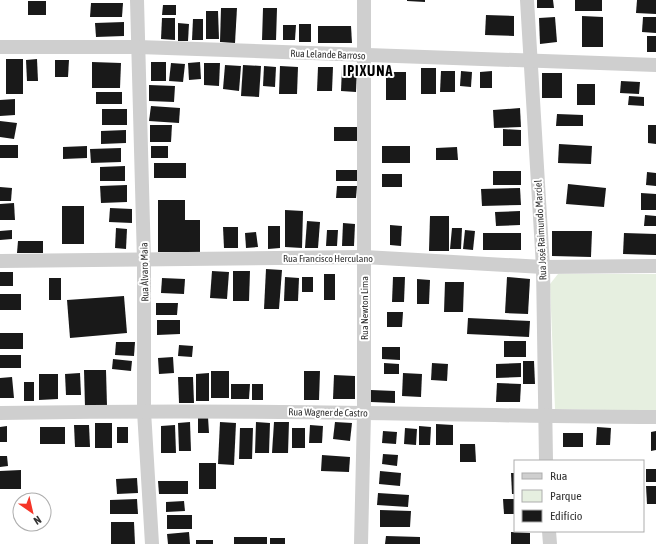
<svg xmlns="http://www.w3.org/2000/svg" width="656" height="544" font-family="'Asap Condensed',sans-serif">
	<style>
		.green { fill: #e6efe0 }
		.building { fill: #191919 }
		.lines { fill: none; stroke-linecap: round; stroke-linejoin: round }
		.minor { stroke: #cfcfcf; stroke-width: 14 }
		.labels { text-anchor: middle; stroke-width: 4; stroke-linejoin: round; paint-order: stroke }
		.street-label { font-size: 10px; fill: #323232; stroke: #fff }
		.district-label { font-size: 14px; font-weight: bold; letter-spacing: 1px; fill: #000; stroke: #fff }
	</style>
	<rect width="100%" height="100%" fill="#fff"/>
	<polygon class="green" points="558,274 656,274 656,411 555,409 550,284"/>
	<g class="building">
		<polygon points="407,0 425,0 425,2 407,1"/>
		<polygon points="537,0 553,0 554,8 537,8"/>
		<rect x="575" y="0" width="27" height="11"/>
		<polygon points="637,0 656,0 656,14 636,13"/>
		<rect x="28" y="1" width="18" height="14"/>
		<polygon points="91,3 123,3 122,17 90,17"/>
		<polygon points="163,5 176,5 176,15 162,15"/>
		<polygon points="221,8 237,8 235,43 220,42"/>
		<polygon points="263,8 277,8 276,40 262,40"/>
		<polygon points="206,11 218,11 219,39 206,39"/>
		<polygon points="486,15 514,16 514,36 485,35"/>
		<polygon points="582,16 603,17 603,47 582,47"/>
		<polygon points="555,17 557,42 540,44 539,18"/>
		<polygon points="643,17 656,17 656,33 642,32"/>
		<polygon points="162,18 175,18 175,40 161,39"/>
		<polygon points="193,19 203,19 203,40 192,40"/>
		<polygon points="124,22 124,36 96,37 95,23"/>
		<polygon points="178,23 189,24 188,41 178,41"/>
		<rect x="299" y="24" width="12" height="18"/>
		<polygon points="283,25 296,25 295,40 283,40"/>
		<polygon points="318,26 351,26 352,43 318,43"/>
		<rect x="647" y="36" width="9" height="16"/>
		<rect x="6" y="59" width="17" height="35"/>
		<polygon points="37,59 38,81 27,81 26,60"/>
		<polygon points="55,60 69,60 68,77 55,77"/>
		<polygon points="92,62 121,63 120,88 92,88"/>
		<rect x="151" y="62" width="15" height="19"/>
		<polygon points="200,62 201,79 189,80 188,63"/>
		<polygon points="171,63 185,64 183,82 169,81"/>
		<polygon points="204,63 220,63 219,86 204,85"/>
		<polygon points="225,65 241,66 239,91 223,89"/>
		<polygon points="243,65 261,66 259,97 241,96"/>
		<polygon points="264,66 276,67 275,87 263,86"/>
		<polygon points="280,66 298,67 297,94 279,94"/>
		<polygon points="318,67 333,67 332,91 317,91"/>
		<polygon points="342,67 357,67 356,92 341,91"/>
		<rect x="421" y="68" width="15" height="26"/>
		<polygon points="441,71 455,71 455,92 440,92"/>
		<polygon points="461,71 472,72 471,87 460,86"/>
		<polygon points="492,71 492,88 480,88 480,72"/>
		<rect x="386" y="72" width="20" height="28"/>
		<rect x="542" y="73" width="20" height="25"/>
		<polygon points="621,81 640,82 639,94 620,93"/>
		<rect x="577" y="84" width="18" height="21"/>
		<polygon points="149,85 175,86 174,102 149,101"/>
		<rect x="96" y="92" width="26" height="12"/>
		<polygon points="629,96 644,97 644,106 628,105"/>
		<polygon points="15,99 15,115 0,116 0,100"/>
		<polygon points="151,106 180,108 179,123 149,121"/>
		<polygon points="520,108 521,127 494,128 493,110"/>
		<rect x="102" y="109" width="25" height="16"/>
		<polygon points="557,114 583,115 583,126 556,126"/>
		<polygon points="0,121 17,123 14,139 0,137"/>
		<polygon points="150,125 172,125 171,142 150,142"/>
		<polygon points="648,125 656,125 656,144 648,143"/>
		<rect x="334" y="127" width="23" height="14"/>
		<polygon points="503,129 521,130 521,146 503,146"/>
		<polygon points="126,130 126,143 101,144 101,131"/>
		<polygon points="559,144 592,146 591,164 558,163"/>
		<rect x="0" y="145" width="18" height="13"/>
		<polygon points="87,146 87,158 63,159 63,147"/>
		<rect x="151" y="146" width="17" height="12"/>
		<rect x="382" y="146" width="28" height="17"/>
		<polygon points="457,147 458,160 436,160 436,148"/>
		<polygon points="121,148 121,162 91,163 90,149"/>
		<rect x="154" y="163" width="32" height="15"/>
		<polygon points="125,166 125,181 100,181 100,167"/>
		<polygon points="336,170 358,170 357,181 336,181"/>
		<rect x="493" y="171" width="28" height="14"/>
		<polygon points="647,172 656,173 656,186 646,185"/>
		<rect x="382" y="174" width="20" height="13"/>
		<polygon points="568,184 606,188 604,207 566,204"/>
		<polygon points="127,185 127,202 101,203 100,186"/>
		<polygon points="337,186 357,186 356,198 336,198"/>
		<polygon points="0,187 12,188 11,201 0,201"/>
		<polygon points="520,188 521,205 482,206 481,189"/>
		<polygon points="641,193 656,194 656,210 641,210"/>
		<polygon points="158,200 185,200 185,220 200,220 200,252 158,252"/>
		<polygon points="14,203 15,220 0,220 0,204"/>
		<rect x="62" y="206" width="22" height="38"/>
		<polygon points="110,208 132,209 132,223 109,222"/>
		<polygon points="285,210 303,211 302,248 285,247"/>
		<polygon points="520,211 520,225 496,226 495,212"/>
		<polygon points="645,215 656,216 656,226 644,226"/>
		<polygon points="430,216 449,216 449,251 429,251"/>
		<polygon points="307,221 320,222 318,248 305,248"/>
		<polygon points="343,223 355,224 354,246 342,246"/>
		<polygon points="390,225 402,226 401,246 390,245"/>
		<polygon points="268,226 280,226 280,248 268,249"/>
		<polygon points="223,227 238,227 238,248 224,248"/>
		<polygon points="116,228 127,229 126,249 115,248"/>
		<polygon points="452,228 462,228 461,249 450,249"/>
		<polygon points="12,230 12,239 0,240 0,231"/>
		<polygon points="327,230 338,230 337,246 326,246"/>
		<polygon points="465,230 475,231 473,250 463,249"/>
		<polygon points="552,231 592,231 591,257 552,256"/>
		<polygon points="256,232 258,247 246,248 245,233"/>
		<rect x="483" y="233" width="38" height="17"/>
		<polygon points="624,233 656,234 656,255 623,254"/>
		<polygon points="18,241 43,241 43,253 17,253"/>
		<polygon points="266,269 282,270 279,309 264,309"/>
		<polygon points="212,271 229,272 227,299 210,298"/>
		<polygon points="233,271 250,271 249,301 233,301"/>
		<rect x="0" y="272" width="13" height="14"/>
		<rect x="324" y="274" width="11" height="26"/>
		<polygon points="285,277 299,278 298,301 284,301"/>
		<rect x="302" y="277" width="11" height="15"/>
		<polygon points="393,277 405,277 404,302 392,302"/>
		<polygon points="507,277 530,279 528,314 505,313"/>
		<rect x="49" y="278" width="12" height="22"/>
		<polygon points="162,278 185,279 184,294 161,293"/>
		<polygon points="417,279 430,280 429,304 417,304"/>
		<polygon points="445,282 464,282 463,312 444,312"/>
		<rect x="0" y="294" width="21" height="16"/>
		<polygon points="124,296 127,333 70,338 67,300"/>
		<polygon points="156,303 178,303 177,315 156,315"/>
		<polygon points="387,312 403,312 402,327 387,327"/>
		<polygon points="468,318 530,321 529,337 467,334"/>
		<polygon points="157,320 180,320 180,334 157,335"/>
		<rect x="0" y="333" width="23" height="16"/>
		<rect x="504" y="341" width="22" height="16"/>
		<polygon points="116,342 135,342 134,356 115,355"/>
		<polygon points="179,345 193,346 192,357 178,356"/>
		<polygon points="382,347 400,347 400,360 382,359"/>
		<rect x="0" y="355" width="21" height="13"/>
		<polygon points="173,357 174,373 159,374 158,358"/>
		<polygon points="113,359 132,361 131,371 112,369"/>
		<polygon points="523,361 534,361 535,384 523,384"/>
		<polygon points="384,363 399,364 399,374 384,374"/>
		<polygon points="432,363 448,364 447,381 431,380"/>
		<polygon points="521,363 521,377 496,378 496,364"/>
		<polygon points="84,370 106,370 107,406 85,407"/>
		<rect x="211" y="371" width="18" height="27"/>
		<polygon points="304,371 320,371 319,400 304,400"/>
		<polygon points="80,373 81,395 66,395 65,374"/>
		<polygon points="209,373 209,401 196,401 196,374"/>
		<polygon points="403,373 422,374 421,397 402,396"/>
		<polygon points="39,374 58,374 58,399 39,400"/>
		<polygon points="334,375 355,376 355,399 333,399"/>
		<polygon points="12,377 14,398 0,398 0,378"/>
		<polygon points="178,377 193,377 194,403 179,403"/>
		<rect x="24" y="382" width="10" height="19"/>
		<polygon points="497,383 521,384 520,402 496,402"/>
		<polygon points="231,384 250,384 249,399 231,399"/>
		<rect x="252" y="384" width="11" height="16"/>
		<polygon points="371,390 395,391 395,403 371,402"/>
		<polygon points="198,417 208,417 209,433 198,433"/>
		<polygon points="190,422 191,451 179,451 178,423"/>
		<polygon points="220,422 236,423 234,465 218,464"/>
		<polygon points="256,422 270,423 269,453 255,453"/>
		<polygon points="274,422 289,422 288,453 272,453"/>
		<polygon points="335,422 352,423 350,441 333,439"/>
		<rect x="95" y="423" width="17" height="25"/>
		<polygon points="436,424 453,425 453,445 436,445"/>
		<polygon points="74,425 89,425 90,447 75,447"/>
		<polygon points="175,425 176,453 161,453 161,426"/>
		<polygon points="310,425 323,426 322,443 309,443"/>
		<polygon points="7,426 7,442 0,442 0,427"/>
		<polygon points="419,426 431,427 430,445 419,445"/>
		<rect x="40" y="427" width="25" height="17"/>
		<rect x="117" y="427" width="11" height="16"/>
		<polygon points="597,427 611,428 610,445 596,445"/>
		<polygon points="240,428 253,428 252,459 239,459"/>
		<rect x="292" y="428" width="13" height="20"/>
		<polygon points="405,428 417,429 416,445 404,444"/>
		<polygon points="383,431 397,432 396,444 382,443"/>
		<polygon points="656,431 656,450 651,451 651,432"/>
		<rect x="563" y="433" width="20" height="14"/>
		<polygon points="460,444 475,444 476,462 460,462"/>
		<polygon points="383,454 398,455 397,466 382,464"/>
		<polygon points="322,455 350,457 349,472 321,471"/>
		<polygon points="0,456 7,456 8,466 0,467"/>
		<rect x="199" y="463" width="17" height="26"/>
		<rect x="646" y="469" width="10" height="13"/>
		<polygon points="21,470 21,489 0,489 0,471"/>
		<polygon points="380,471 401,473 400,486 379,484"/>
		<polygon points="511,473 515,473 515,494 512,494"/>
		<polygon points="137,478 138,493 117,494 116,479"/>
		<polygon points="158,481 188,481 188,494 159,494"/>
		<polygon points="646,486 656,486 656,504 647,504"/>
		<polygon points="378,493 409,495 408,507 377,505"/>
		<polygon points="137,499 138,514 110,514 110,500"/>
		<polygon points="503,499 515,499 515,514 504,514"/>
		<polygon points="184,501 185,511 166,512 166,502"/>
		<polygon points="380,510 411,511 410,527 380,527"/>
		<rect x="167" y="515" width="25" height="14"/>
		<polygon points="111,522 134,522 135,544 111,544"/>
		<polygon points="189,532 190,544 168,544 167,534"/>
		<polygon points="511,532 530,533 530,544 511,544"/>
		<polygon points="386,536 420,537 420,544 385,544"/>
		<rect x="234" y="537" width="33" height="7"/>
		<rect x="270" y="538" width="15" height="6"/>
		<rect x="196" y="540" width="17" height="4"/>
	</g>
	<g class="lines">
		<g class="minor">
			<polyline points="137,0 144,261 144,411 152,544"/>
			<polyline points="527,0 543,267 546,461"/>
			<polyline points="0,47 138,47 656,65"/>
			<polyline points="0,261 364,257 543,267 656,266"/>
			<path d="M0 413C121 411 242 411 363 413 460 414 558 417 656 417"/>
			<polyline points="549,531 550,544"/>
			<polyline points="361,544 364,413 364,0"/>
		</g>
	</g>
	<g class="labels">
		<g class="street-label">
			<text transform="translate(328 54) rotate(2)" y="4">Rua Lelande Barroso</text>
			<text transform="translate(540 230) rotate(-93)" y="4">Rua José Raimundo Marciel</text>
			<text x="328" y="262">Rua Francisco Herculano</text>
			<text transform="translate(144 272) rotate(-91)" y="4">Rua Álvaro Maia</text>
			<text transform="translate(364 308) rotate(-90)" y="4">Rua Newton Lima</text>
			<text transform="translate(328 412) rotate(1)" y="4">Rua Wagner de Castro</text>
		</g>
		<g class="district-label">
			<text x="368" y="76">IPIXUNA</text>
		</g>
	</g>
	<rect x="514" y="460" width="130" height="72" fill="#ffffff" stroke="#adadad"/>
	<rect x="522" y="473" width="20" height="6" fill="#cfcfcf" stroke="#adadad"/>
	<text x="550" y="480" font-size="12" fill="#323232">Rua</text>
	<rect x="522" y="490" width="20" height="12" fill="#e6efe0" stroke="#adadad"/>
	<text x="550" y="500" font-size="12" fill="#323232">Parque</text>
	<rect x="522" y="510" width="20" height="12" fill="#191919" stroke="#adadad"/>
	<text x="550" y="520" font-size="12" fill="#323232">Edifício</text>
	<g transform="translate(32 512) rotate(146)"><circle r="19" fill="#ffffff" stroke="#adadad"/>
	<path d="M0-3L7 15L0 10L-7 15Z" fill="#f53528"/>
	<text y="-6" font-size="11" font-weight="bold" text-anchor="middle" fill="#323232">N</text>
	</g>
</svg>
